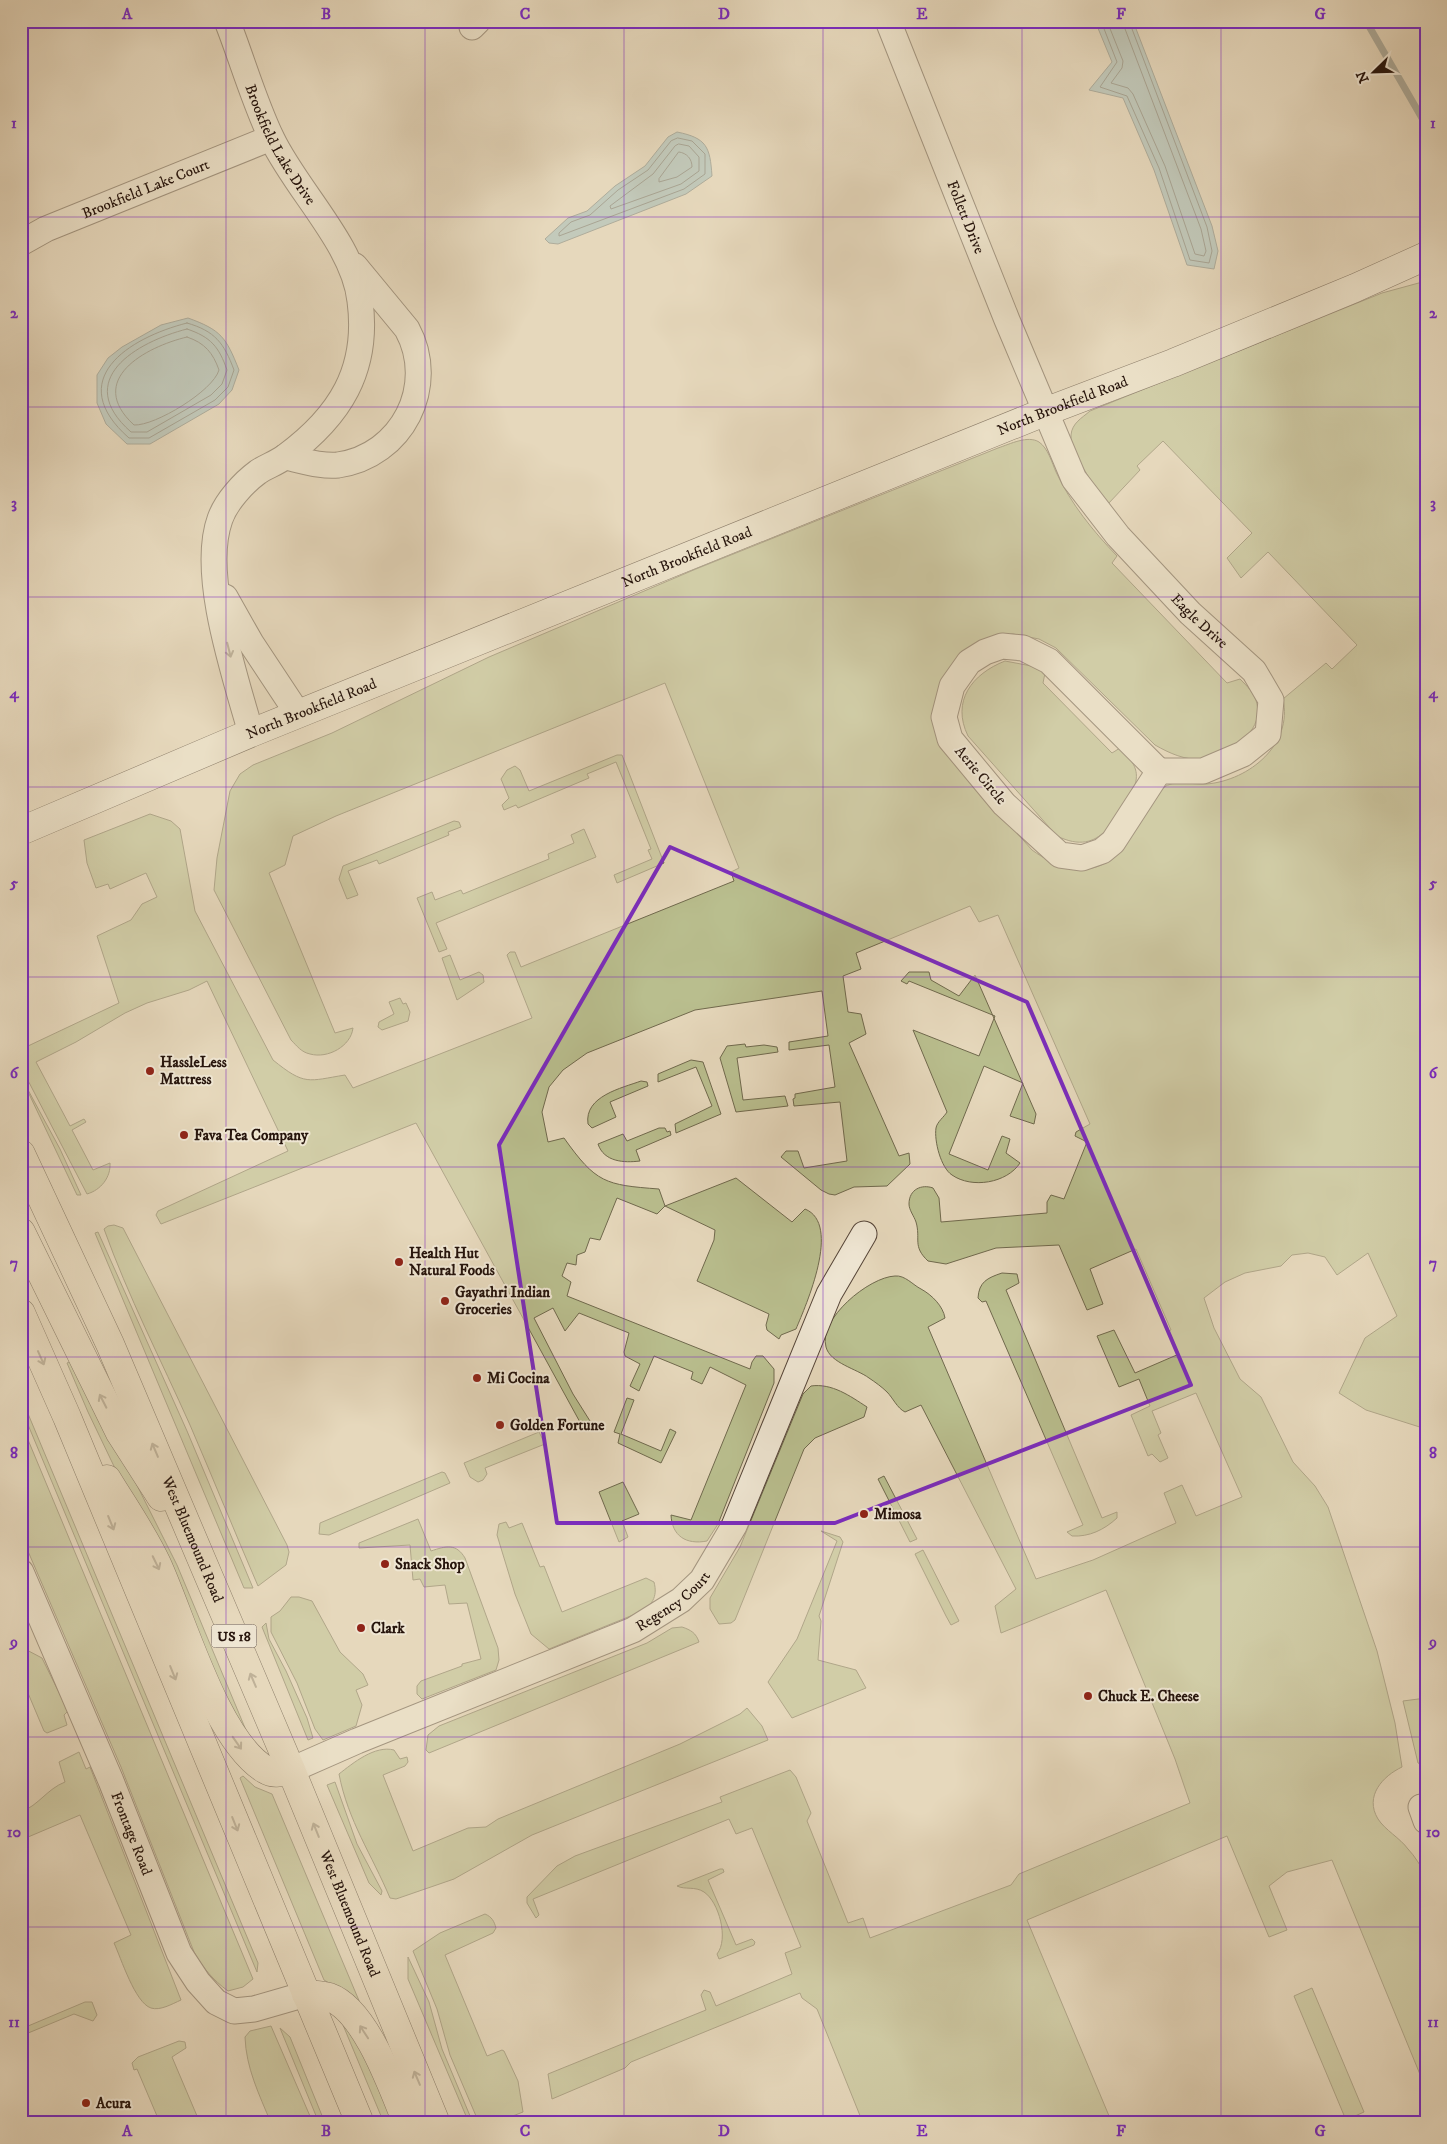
<svg xmlns="http://www.w3.org/2000/svg" width="1447" height="2144" font-family="'IM FELL DW Pica',serif">
	<style>
		.green { fill: #b9be8e; stroke: #70694d }
		.water { fill: #9ab8ba; stroke: #6c7674 }
		.lines { fill: none; stroke-linecap: round; stroke-linejoin: round }
		.shore { stroke: #606663; stroke-width: 1 }
		.stream { stroke: #6c7674; stroke-width: 7 }
		.street-casing { stroke: #564538; stroke-width: 27 }
		.secondary-casing { stroke: #26140c; stroke-width: 29 }
		.primary-casing { stroke: #26140c; stroke-width: 29 }
		.street { stroke: #efe6d3; stroke-width: 25 }
		.secondary { stroke: #efe6d3; stroke-width: 28 }
		.primary { stroke: #e6d8bc; stroke-width: 28 }
		.oneway { stroke: #958879 }
		.oneway2 { stroke: #90806d }
		.marked { fill: none; stroke: #7b2cbf; stroke-width: 4; stroke-linejoin: round }
		.grid { fill: none; stroke: #7b2cbf; stroke-width: 1; stroke-opacity: 0.55 }
		.poi-dot { fill: #8f2418; stroke: #efe6d3; stroke-width: 2 }
		.labels { text-anchor: middle; stroke-width: 4; stroke-linejoin: round; paint-order: stroke }
		.shield { fill: #efe6d3; stroke: #625348; stroke-width: 1 }
		.shield-label { font-size: 14px; font-weight: bold; fill: #26140c }
		.street-label { font-size: 15px; fill: #26140c; stroke: #efe6d3 }
		.poi-label { font-size: 15px; font-weight: bold; fill: #26140c; stroke: #efe6d3; text-anchor: start }
		.neatline { fill: none; stroke: #7b2cbf; stroke-width: 2 }
		.grid-label { font-size: 16px; text-anchor: middle; font-weight: bold; fill: #7b2cbf }
	</style>
	<rect width="100%" height="100%" fill="#e6d8bc"/>
	<filter id="stains"><feTurbulence type="fractalNoise" baseFrequency=".004" numOctaves="4"/><feColorMatrix values="0 0 0 0 .2 0 0 0 0 .09 0 0 0 0 .02 0 0 0 .5 -.17"/></filter>
	<radialGradient id="worn" r=".72"><stop offset=".6" stop-color="#630" stop-opacity="0"/><stop offset="1" stop-color="#630" stop-opacity=".3"/></radialGradient>
	<g class="green">
		<path d="M1426 281V1429L1366 1410 1339 1393 1365 1338 1397 1316 1368 1253 1337 1275 1325 1257 1308 1253 1292 1255 1281 1266 1245 1273 1225 1282 1204 1298 1214 1328 1240 1379 1261 1397 1293 1462 1315 1486 1328 1507 1377 1651 1395 1723 1402 1767C1383 1776 1364 1796 1378 1819 1385 1830 1400 1838 1408 1849 1415 1856 1420 1866 1426 1874V2089L1332 1860 1287 1872 1269 1886 1287 1930 1269 1937 1227 1836 1027 1920 1112 2123H863L817 2009 802 1998 800 1993 631 2062 625 2068 552 2099 548 2074 706 2010 701 1995 704 1990 710 1992 716 2006 792 1974 785 1953 801 1947 752 1828 736 1834 729 1819 533 1899 539 1915 536 1918 527 1903V1897L557 1866 575 1856 722 1802 720 1797 790 1770 796 1777 811 1813 807 1821 848 1923 863 1918 870 1938 1011 1885 1019 1874 1190 1803 1175 1759 1106 1590 1001 1633 995 1606 1016 1589 921 1405 905 1412C897 1408 893 1398 887 1392 882 1387 875 1382 869 1378 857 1369 830 1363 826 1347 818 1319 869 1277 895 1276 905 1275 913 1285 921 1289 932 1295 943 1306 945 1318L928 1327 1036 1579 1093 1560 1176 1523 1164 1493 1182 1485 1196 1516 1242 1497 1196 1393 1152 1411 1161 1433 1158 1435 1168 1458 1160 1462 1152 1454 1148 1456 1131 1415 1150 1406 1139 1379 1119 1387 1097 1336 1114 1330 1135 1373 1179 1354 1169 1331 1171 1330 1136 1249 1090 1269 1103 1304 1087 1310 1059 1245 996 1248 946 1264 928 1261C912 1246 921 1239 916 1222 914 1216 909 1210 909 1204 909 1189 922 1184 933 1188L939 1198 941 1222 1047 1213V1202L1051 1195 1064 1199 1087 1142 1075 1136 1076 1132 1090 1124 998 915 979 922 970 906 856 953 861 969 843 976 848 1012 861 1014 866 1034 849 1043 899 1156 909 1153 910 1164 887 1186 854 1187 835 1195 829 1194 821 1190 781 1157 786 1151H798L804 1168 847 1161 840 1102 794 1106 793 1099 795 1098V1094L835 1087 829 1045 789 1050V1042L828 1036 822 991 695 1010 587 1053 563 1070 549 1087 542 1112 548 1142 564 1138C596 1183 605 1185 659 1189L665 1206 736 1178 792 1222 805 1209C842 1224 806 1305 796 1329L781 1335 779 1339 767 1330 766 1325 769 1314 697 1281 714 1240 715 1230 665 1206 657 1214 617 1198 600 1240 590 1238 585 1252 577 1255 576 1265 567 1263 562 1276 571 1282 567 1296 750 1369 752 1362 756 1356H763L774 1369V1383L718 1524 707 1541C686 1545 672 1536 671 1515L691 1520 746 1385 710 1367 702 1384 691 1379 693 1372 654 1356 639 1391 630 1386 640 1364 625 1356 624 1352 629 1333 579 1313 565 1331 553 1308 534 1318 573 1394 590 1421 581 1424 416 1123 161 1224 156 1215 158 1211 288 1151 207 981 189 990 147 1003 125 1013 76 1042 36 1062 70 1126 84 1119 86 1122 72 1130 93 1170 110 1163C111 1177 101 1190 87 1194L21 1067V1042H23L28 1046 119 1003 97 936 131 920 142 904 157 897 146 873 110 889 108 884 96 888 87 863 84 840 150 814 171 821 180 829 195 911 273 1060C305 1086 308 1081 345 1075L353 1088 532 1018 507 955 510 952H515L521 967 734 881 731 872 739 868 665 683 336 816 293 836 285 865 269 873 335 1033 353 1028C351 1046 328 1059 310 1054 301 1052 297 1046 291 1040L214 890 217 858 230 791 240 774 253 765 332 733 489 657 696 569 998 448C1010 444 1028 435 1039 442 1048 448 1052 463 1056 472 1071 504 1093 531 1117 556L1112 563 1227 683 1240 679C1248 687 1255 694 1257 704 1264 733 1227 755 1203 759 1186 761 1169 753 1155 745L1056 648 1039 639 1013 634 995 636 970 648 949 668 939 688 951 759 1032 850C1057 868 1085 878 1112 859 1123 852 1136 828 1144 817 1149 808 1155 795 1163 788 1173 779 1195 785 1207 784 1250 780 1293 744 1283 699L1326 663 1332 669 1357 645 1268 552 1241 578 1227 558 1252 533 1163 441 1137 466 1140 470 1108 504C1097 490 1070 453 1071 435 1072 423 1082 418 1090 411L1382 293Z"/>
		<path d="M1005 661 1037 667 1045 673 1043 683 1112 753 1120 748C1131 760 1140 768 1135 785 1115 817 1102 858 1057 836L968 736C951 701 972 674 1005 661Z"/>
		<polygon points="617,755 622,755 664,863 617,883 614,875 652,859 648,850 651,849 616,762 587,774 589,778 518,808 516,805 504,810 502,805 509,798 501,779 507,770 515,766 520,770 529,791"/>
		<polygon points="454,821 459,822 461,827 448,832 449,835 379,864 377,860 348,871 358,895 347,899 339,879 343,866"/>
		<polygon points="584,829 596,857 436,923 447,949 439,952 417,898 432,892 435,900 461,890 463,894 549,859 548,854 574,843 571,835"/>
		<polygon points="450,955 460,980 479,972 483,975 484,982 457,1000 442,958"/>
		<path d="M909 972H929L931 980 959 996 975 975 1036 1114 1034 1124 1010 1116 1023 1083 984 1066 949 1154 988 1170 1002 1136 1010 1139 1006 1153 1020 1163C1007 1183 972 1189 952 1175 941 1168 934 1141 936 1128 937 1122 944 1117 947 1112L913 1030 979 1056 995 1016 909 981 907 984 901 981Z"/>
		<polygon points="400,998 403,1004 406,1003 410,1012 408,1021 382,1030 378,1027 379,1022 394,1014 389,1002"/>
		<polygon points="745,1044 746,1047 764,1045 777,1047 778,1052 737,1058 743,1100 785,1096 788,1106 736,1112 720,1058 727,1046"/>
		<polygon points="691,1060 703,1062 721,1114 676,1133 675,1124 712,1106 696,1067 658,1082 658,1074"/>
		<polygon points="21,1077 60,1149 81,1195 77,1195"/>
		<path d="M641 1081 647 1082 648 1086 610 1102 616 1117 592 1128 588 1124C584 1096 622 1088 641 1081Z"/>
		<path d="M659 1128H665L667 1132 670 1131 671 1135 636 1150 640 1161C624 1163 604 1162 598 1144L623 1134 627 1141Z"/>
		<path d="M114 1225 123 1228 287 1545 289 1552 286 1565 258 1586C235 1533 213 1478 190 1425 161 1360 128 1296 104 1229L108 1226Z"/>
		<polygon points="98,1232 187,1431 253,1588 244,1588 95,1233"/>
		<path d="M1002 1273 1017 1274 1019 1283 1006 1290 1102 1518 1117 1512V1518C1104 1530 1089 1537 1072 1536L1067 1532 1083 1525 986 1301 982 1302 978 1298C979 1282 987 1278 1002 1273Z"/>
		<polygon points="74,1360 177,1565 253,1747 249,1748 88,1412 67,1363"/>
		<path d="M811 1386C832 1383 850 1396 867 1407L864 1417 815 1438 804 1449 735 1620 731 1623 719 1624 710 1609V1598L740 1547 803 1394Z"/>
		<polygon points="21,1397 255,1956 258,1963 257,1972 21,1408"/>
		<polygon points="627,1398 634,1400 621,1434 661,1451 670,1429 676,1432 661,1463 618,1443 620,1434 614,1432"/>
		<path d="M21 1423 253 1979 243 1987 228 1991C213 1980 203 1968 194 1952L121 1767 21 1535Z"/>
		<polygon points="539,1432 545,1444 485,1468 487,1474 483,1480 478,1482 470,1477 464,1463"/>
		<polygon points="442,1472 445,1473 450,1483 329,1535 319,1534 320,1523"/>
		<polygon points="884,1476 917,1539 910,1542 878,1479"/>
		<polygon points="623,1482 639,1514 622,1521 628,1537 619,1542 599,1492"/>
		<path d="M418 1519 431 1551C446 1546 456 1543 465 1558L498 1648 499 1660 496 1670 422 1699 417 1694V1686L421 1681 462 1666V1664L481 1659 467 1603 449 1604 445 1585 424 1587 420 1579 413 1580 410 1545 359 1548V1543Z"/>
		<path d="M506 1522 509 1528 522 1523 540 1567 544 1566 562 1612 646 1578 654 1582C658 1597 652 1606 638 1613L549 1649 531 1634 515 1594 497 1535 499 1524Z"/>
		<polygon points="821,1531 840,1537 843,1542 819,1616 821,1621 818,1660 856,1670 866,1688 792,1718 768,1682 797,1639 837,1541"/>
		<polygon points="923,1550 959,1621 951,1625 946,1616 915,1554"/>
		<polygon points="291,1597 299,1597 312,1601 340,1652 363,1674 368,1685 356,1690 362,1705 356,1726 323,1740 315,1729 297,1683 271,1632 271,1617 280,1611"/>
		<polygon points="266,1623 269,1639 286,1671 307,1718 313,1738 308,1740 262,1627"/>
		<path d="M682 1627C691 1630 696 1633 699 1642L429 1753 426 1750 428 1735 439 1726 647 1643 672 1628Z"/>
		<polygon points="21,1647 42,1658 68,1711 64,1715 67,1725 47,1733 44,1731 25,1686 21,1687"/>
		<polygon points="1426,1698 1426,1766 1418,1763 1403,1701"/>
		<path d="M747 1708 762 1726 768 1740 532 1835 454 1879 396 1899 390 1898C372 1855 348 1821 339 1774 353 1763 375 1745 394 1750L400 1759 407 1757 408 1762 405 1766 383 1775 413 1851 468 1828 486 1827 498 1819 680 1744 740 1714Z"/>
		<path d="M79 1752 86 1769 90 1767 181 2000C172 2004 160 2011 151 2008 135 2003 121 1958 114 1943L131 1935 80 1815 21 1840V1812C39 1805 47 1789 65 1782L59 1762Z"/>
		<polygon points="243,1776 255,1787 272,1794 360,2003 357,2004 345,1992 324,1980 240,1778"/>
		<polygon points="335,1782 357,1844 382,1891 381,1895 369,1883 327,1785"/>
		<path d="M720 1869H723L724 1872 708 1880 736 1945 752 1939 755 1942 754 1945 719 1959 717 1954C729 1939 719 1902 704 1892 695 1886 685 1890 677 1886Z"/>
		<path d="M485 1914C492 1917 494 1921 496 1928L493 1933 445 1955 487 2056 502 2050 504 2051 518 2081 523 2112 505 2119 506 2123H479L450 2055 437 2009 413 1951 440 1933Z"/>
		<polygon points="408,1957 429,2002 442,2049 473,2123 469,2123 408,1979"/>
		<polygon points="1312,1988 1364,2112 1346,2120 1294,1996"/>
		<polygon points="85,2002 92,2002 97,2015 93,2021 74,2014 21,2036 21,2029"/>
		<polygon points="343,2025 358,2037 397,2123 384,2123"/>
		<path d="M271 2026 313 2123H271C259 2094 246 2068 245 2037L250 2031Z"/>
		<polygon points="280,2028 290,2037 325,2123 319,2123"/>
		<polygon points="179,2041 185,2042 186,2048 172,2057 200,2123 160,2123 137,2069 134,2070 132,2063 138,2057"/>
	</g>
	<g class="water">
		<polygon points="1095,21 1133,21 1212,226 1218,251 1214,269 1187,265 1154,170 1123,98 1089,90 1112,62"/>
		<path d="M677 132C707 138 710 147 712 176L686 194 558 244 549 243 545 239 568 218 587 211 615 186 645 166 668 137Z"/>
		<path d="M188 318C221 330 226 337 239 370L232 390 219 404 150 444H127L106 424 97 403V375L108 358 122 347 161 325Z"/>
	</g>
	<g class="lines">
		<g class="shore">
			<polyline points="1101,21 1117,62 1100,87 1127,96 1159,168 1190,260 1209,263 1212,251 1207,227 1129,21"/>
			<polyline points="1107,21 1123,61 1122,68 1111,83 1128,88 1133,94 1165,166 1195,254 1204,256 1206,251 1201,229 1122,21"/>
			<polygon points="678,138 692,141 705,154 705,174 684,189 559,236 559,233 571,222 590,215 618,190 648,170 671,141"/>
			<polygon points="679,144 689,146 699,157 699,171 681,184 611,209 610,206 653,174 675,146"/>
			<path d="M679 152C687 153 692 159 692 167L677 177 659 182V179Z"/>
			<path d="M187 323C215 331 224 343 234 370L228 387 215 400 149 438H129C63 380 128 338 187 323Z"/>
			<path d="M187 329C211 337 219 347 227 370L222 384 211 395 147 432H131C72 380 136 342 187 329Z"/>
			<path d="M187 337C205 343 213 353 219 370 213 391 155 426 134 425 85 380 145 347 187 337Z"/>
		</g>
		<polyline class="stream" points="1366,21 1426,125"/>
		<defs>
			<g id="street">
				<path id="s1" d="M227 21C242 59 254 102 272 139 297 191 354 245 360 301 369 370 340 416 286 456 277 463 267 466 258 472 243 483 226 502 220 519 200 574 235 676 251 733"/>
				<path id="s2" d="M888 21 1007 320 1074 479 1118 536 1190 613 1254 671 1271 700 1268 734 1243 754 1203 771H1159"/>
				<polyline points="472,27 478,21"/>
				<path id="s3" d="M21 243 46 229 271 138"/>
				<path d="M285 457C301 460 321 467 338 465 402 456 438 386 407 329L355 266"/>
				<polyline points="225,597 251,643 298,714"/>
				<polygon points="1002,646 1023,648 1049,661 1159,771 1113,842 1102,851 1082,858 1060,855 1004,804 950,739 944,717 952,686 969,662 985,652"/>
				<path id="s4" d="M21 1572 111 1781 179 1953 198 1982 216 2002 234 2011 254 2009 306 1994"/>
				<path id="s5" d="M291 1770 357 1741 633 1630 681 1600 702 1580 734 1526 829 1294 864 1234"/>
				<polyline points="1421,1807 1426,1821"/>
			</g>
			<g id="secondary">
				<path id="s6" d="M21 831 251 733 1047 411 1173 363 1355 288 1426 256"/>
			</g>
			<g id="primary">
				<path id="s7" d="M21 1154 110 1344 291 1770 436 2123"/>
				<polyline points="21,1232 120,1433 161,1497"/>
				<polyline points="21,1313 67,1417 360,2123"/>
				<path d="M107 1479C124 1507 143 1534 157 1564 182 1618 216 1741 266 1770 274 1775 282 1772 291 1770"/>
				<path d="M306 1994C313 1995 322 1995 329 1997 366 2010 393 2089 407 2123"/>
			</g>
		</defs>
		<use href="#street" class="street-casing"/>
		<use href="#secondary" class="secondary-casing"/>
		<use href="#primary" class="primary-casing"/>
		<use href="#street" class="street"/>
		<use href="#secondary" class="secondary"/>
		<use href="#primary" class="primary"/>
	</g>
	<defs><path id="oneway-shaft" d="M-6 0H5M1.5-3L5.5 0L1.5 3" fill="none" stroke-width="1.6" stroke-linecap="round" stroke-linejoin="round" transform="scale(1.25)"/></defs>
	<use class="oneway" href="#oneway-shaft" transform="translate(229 650) rotate(76)"/>
	<g class="oneway2">
		<use href="#oneway-shaft" transform="translate(41 1358) rotate(66)"/>
		<use href="#oneway-shaft" transform="translate(103 1401) rotate(-117)"/>
		<use href="#oneway-shaft" transform="translate(155 1450) rotate(-113)"/>
		<use href="#oneway-shaft" transform="translate(111 1523) rotate(68)"/>
		<use href="#oneway-shaft" transform="translate(156 1563) rotate(64)"/>
		<use href="#oneway-shaft" transform="translate(173 1673) rotate(68)"/>
		<use href="#oneway-shaft" transform="translate(253 1680) rotate(-113)"/>
		<use href="#oneway-shaft" transform="translate(237 1743) rotate(55)"/>
		<use href="#oneway-shaft" transform="translate(235 1824) rotate(68)"/>
		<use href="#oneway-shaft" transform="translate(316 1830) rotate(-112)"/>
		<use href="#oneway-shaft" transform="translate(364 2032) rotate(-123)"/>
		<use href="#oneway-shaft" transform="translate(417 2078) rotate(-113)"/>
	</g>
	<path d="M0 0H1447V2144H0ZM670 847 1027 1002 1191 1385 835 1523H557L499 1145Z" fill="#e6d8bc" fill-opacity=".55" fill-rule="evenodd"/>
	<path class="marked" d="M670 847 1027 1002 1191 1385 835 1523H557L499 1145Z"/>
	<path class="grid" d="M226 21V2123M425 21V2123M624 21V2123M823 21V2123M1022 21V2123M1221 21V2123M21 217H1426M21 407H1426M21 597H1426M21 787H1426M21 977H1426M21 1167H1426M21 1357H1426M21 1547H1426M21 1737H1426M21 1927H1426"/>
	<g class="poi-dot">
		<circle cx="150" cy="1071" r="5"/>
		<circle cx="184" cy="1135" r="5"/>
		<circle cx="399" cy="1262" r="5"/>
		<circle cx="445" cy="1301" r="5"/>
		<circle cx="477" cy="1378" r="5"/>
		<circle cx="500" cy="1425" r="5"/>
		<circle cx="864" cy="1514" r="5"/>
		<circle cx="385" cy="1564" r="5"/>
		<circle cx="361" cy="1628" r="5"/>
		<circle cx="1088" cy="1696" r="5"/>
		<circle cx="86" cy="2103" r="5"/>
	</g>
	<g class="labels">
		<rect class="shield" x="211.5" y="1624.5" width="45" height="23" rx="4"/>
		<g class="shield-label">
			<text x="234" y="1641">US 18</text>
		</g>
		<g class="street-label">
			<text dy="5" stroke="none"><textPath href="#s1" startOffset="135">Brookfield Lake Drive</textPath></text>
			<text dy="5" stroke="none"><textPath href="#s3" startOffset="136">Brookfield Lake Court</textPath></text>
			<text dy="5" stroke="none"><textPath href="#s2" startOffset="211">Follett Drive</textPath></text>
			<text dy="5" stroke="none"><textPath href="#s6" startOffset="1125">North Brookfield Road</textPath></text>
			<text dy="5" stroke="none"><textPath href="#s6" startOffset="720">North Brookfield Road</textPath></text>
			<text dy="5" stroke="none"><textPath href="#s2" startOffset="684">Eagle Drive</textPath></text>
			<text dy="5" stroke="none"><textPath href="#s6" startOffset="315">North Brookfield Road</textPath></text>
			<text transform="translate(981 775) rotate(50)" y="5">Aerie Circle</text>
			<text dy="5" stroke="none"><textPath href="#s7" startOffset="422">West Bluemound Road</textPath></text>
			<text dy="5" stroke="none"><textPath href="#s5" startOffset="419">Regency Court</textPath></text>
			<text dy="5" stroke="none"><textPath href="#s4" startOffset="284">Frontage Road</textPath></text>
			<text dy="5" stroke="none"><textPath href="#s7" startOffset="828">West Bluemound Road</textPath></text>
		</g>
		<g class="poi-label">
			<text x="160" y="1067">HassleLess<tspan x="160" dy="17">Mattress</tspan></text>
			<text x="194" y="1140">Fava Tea Company</text>
			<text x="409" y="1258">Health Hut<tspan x="409" dy="17">Natural Foods</tspan></text>
			<text x="455" y="1297">Gayathri Indian<tspan x="455" dy="17">Groceries</tspan></text>
			<text x="487" y="1383">Mi Cocina</text>
			<text x="510" y="1430">Golden Fortune</text>
			<text x="874" y="1519">Mimosa</text>
			<text x="395" y="1569">Snack Shop</text>
			<text x="371" y="1633">Clark</text>
			<text x="1098" y="1701">Chuck E. Cheese</text>
			<text x="96" y="2108">Acura</text>
		</g>
	</g>
	<rect width="1447" height="2144" fill="none" stroke="#e6d8bc" stroke-width="55"/>
	<g transform="translate(1374 72) rotate(247)" stroke="#efe6d3" stroke-width="4" paint-order="stroke">
	<path d="M0-4L9 19L0 12L-9 19Z" fill="#26140c"/>
	<text y="-8" font-size="14" font-weight="bold" text-anchor="middle" fill="#26140c">N</text>
	</g>
	<rect x="28" y="28" width="1392" height="2088" class="neatline"/>
	<g class="grid-label">
		<text x="127" y="19">A</text>
		<text x="326" y="19">B</text>
		<text x="525" y="19">C</text>
		<text x="724" y="19">D</text>
		<text x="922" y="19">E</text>
		<text x="1121" y="19">F</text>
		<text x="1320" y="19">G</text>
		<text x="14" y="128">1</text>
		<text x="1433" y="128">1</text>
		<text x="14" y="318">2</text>
		<text x="1433" y="318">2</text>
		<text x="14" y="508">3</text>
		<text x="1433" y="508">3</text>
		<text x="14" y="698">4</text>
		<text x="1433" y="698">4</text>
		<text x="14" y="888">5</text>
		<text x="1433" y="888">5</text>
		<text x="14" y="1078">6</text>
		<text x="1433" y="1078">6</text>
		<text x="14" y="1268">7</text>
		<text x="1433" y="1268">7</text>
		<text x="14" y="1458">8</text>
		<text x="1433" y="1458">8</text>
		<text x="14" y="1647">9</text>
		<text x="1433" y="1647">9</text>
		<text x="14" y="1837">10</text>
		<text x="1433" y="1837">10</text>
		<text x="14" y="2027">11</text>
		<text x="1433" y="2027">11</text>
		<text x="127" y="2136">A</text>
		<text x="326" y="2136">B</text>
		<text x="525" y="2136">C</text>
		<text x="724" y="2136">D</text>
		<text x="922" y="2136">E</text>
		<text x="1121" y="2136">F</text>
		<text x="1320" y="2136">G</text>
	</g>
	<rect width="100%" height="100%" filter="url(#stains)"/>
	<rect width="100%" height="100%" fill="url(#worn)"/>
</svg>
